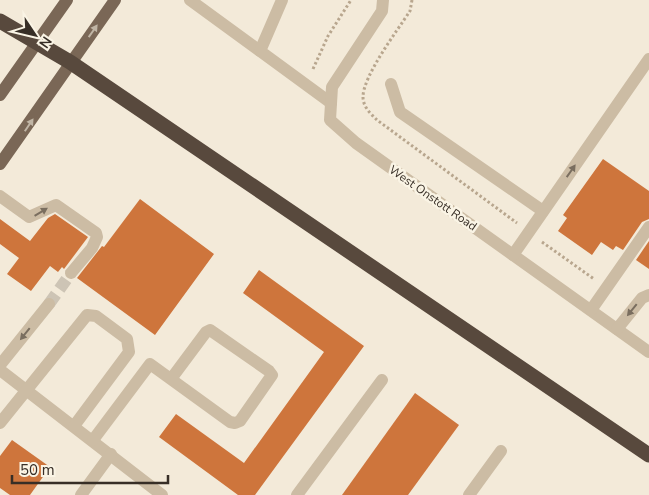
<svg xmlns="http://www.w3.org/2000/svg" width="649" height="495" font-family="'Nunito Sans',sans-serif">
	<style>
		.building { fill: #ce753c }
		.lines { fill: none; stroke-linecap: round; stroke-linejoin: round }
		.minor-tunnel { stroke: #cdc4b5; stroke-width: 12; stroke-dasharray: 12 6; stroke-linecap: butt }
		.path { stroke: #b8a68e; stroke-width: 3; stroke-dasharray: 2.5 2.5; stroke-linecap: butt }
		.minor { stroke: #ccbca4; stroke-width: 12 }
		.major { stroke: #7a6756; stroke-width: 12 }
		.highway { stroke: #58493d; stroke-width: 15 }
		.oneway { fill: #c0b5a5 }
		.oneway2 { fill: #7a6e5f }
		.labels { text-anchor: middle; stroke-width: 5; stroke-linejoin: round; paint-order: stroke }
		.street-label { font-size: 12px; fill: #372e26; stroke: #faf4e5 }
	</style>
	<rect width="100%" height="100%" fill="#f3ead9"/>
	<g class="building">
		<polygon points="603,159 649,191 649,219 642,222 623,250 616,246 613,250 601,242 592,255 558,231 567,218 563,215"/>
		<polygon points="140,199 214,254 155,335 77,278 102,246 104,247"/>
		<polygon points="55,214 88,237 64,269 62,267 58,272 50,266 31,291 7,274 19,258 0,244 0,219 30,241 48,218"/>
		<polygon points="649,241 649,269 636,260"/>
		<polygon points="259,270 364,346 255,495 238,495 159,437 176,414 244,463 324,352 243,293"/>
		<polygon points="415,393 459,425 408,495 342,495"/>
		<polygon points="12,440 50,467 30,495 10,495 0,488 0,456"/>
	</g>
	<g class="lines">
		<polyline class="minor-tunnel" points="49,304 71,273"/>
		<g class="path">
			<path d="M412 0 410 11C397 31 363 76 363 97 363 107 371 114 377 120L517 223"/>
			<polyline points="313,69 328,36 351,0"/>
			<polyline points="542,242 594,279"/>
		</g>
		<g class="minor">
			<polyline points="190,0 260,51"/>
			<polyline points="282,0 260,51 331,103"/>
			<polyline points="383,0 382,11 332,87 330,120 356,143 649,352"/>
			<polyline points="391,84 400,112 543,211"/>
			<polyline points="0,196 29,217 56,205 96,233 97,237 92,248 71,273"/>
			<polyline points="513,255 649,59"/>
			<polyline points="591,310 649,227"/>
			<polyline points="617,329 642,298 649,295"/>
			<polyline points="0,365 49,304"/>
			<polyline points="0,370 162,495"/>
			<polyline points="0,423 87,315 96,316 127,339 129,352 74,426"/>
			<polyline points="93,440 150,364 230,422 235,423 240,421 272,375 269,371 210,330 206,332 171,379"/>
			<polyline points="81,495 111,454"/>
			<polyline points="297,495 382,380"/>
			<polyline points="469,495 501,451"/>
		</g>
		<g class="major">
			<polyline points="0,95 67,0"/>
			<polyline points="0,164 115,0"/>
		</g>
		<polyline class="highway" points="0,21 70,62 649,455"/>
	</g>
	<defs><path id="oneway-solid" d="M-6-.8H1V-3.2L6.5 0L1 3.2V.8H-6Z" transform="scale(1.25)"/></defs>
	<g class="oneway">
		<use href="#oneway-solid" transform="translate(93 31) rotate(-55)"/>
		<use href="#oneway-solid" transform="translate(29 125) rotate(-56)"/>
	</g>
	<g class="oneway2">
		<use href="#oneway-solid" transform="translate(571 171) rotate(-55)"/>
		<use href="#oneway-solid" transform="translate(41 212) rotate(-31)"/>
		<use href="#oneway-solid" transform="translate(632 310) rotate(129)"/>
		<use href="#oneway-solid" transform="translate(25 334) rotate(129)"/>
	</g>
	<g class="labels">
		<g class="street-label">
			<text transform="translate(433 198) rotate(35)" y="4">West Onstott Road</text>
		</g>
	</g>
	<g transform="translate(35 35) rotate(125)" stroke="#faf4e5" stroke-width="4" paint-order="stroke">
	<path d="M0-4L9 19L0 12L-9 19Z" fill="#372e26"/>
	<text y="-8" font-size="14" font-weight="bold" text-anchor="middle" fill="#372e26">N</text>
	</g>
	<path d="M12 475v8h156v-8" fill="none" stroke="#372e26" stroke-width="2.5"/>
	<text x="20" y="475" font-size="15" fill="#372e26" stroke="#faf4e5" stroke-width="4" paint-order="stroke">50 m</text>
</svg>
